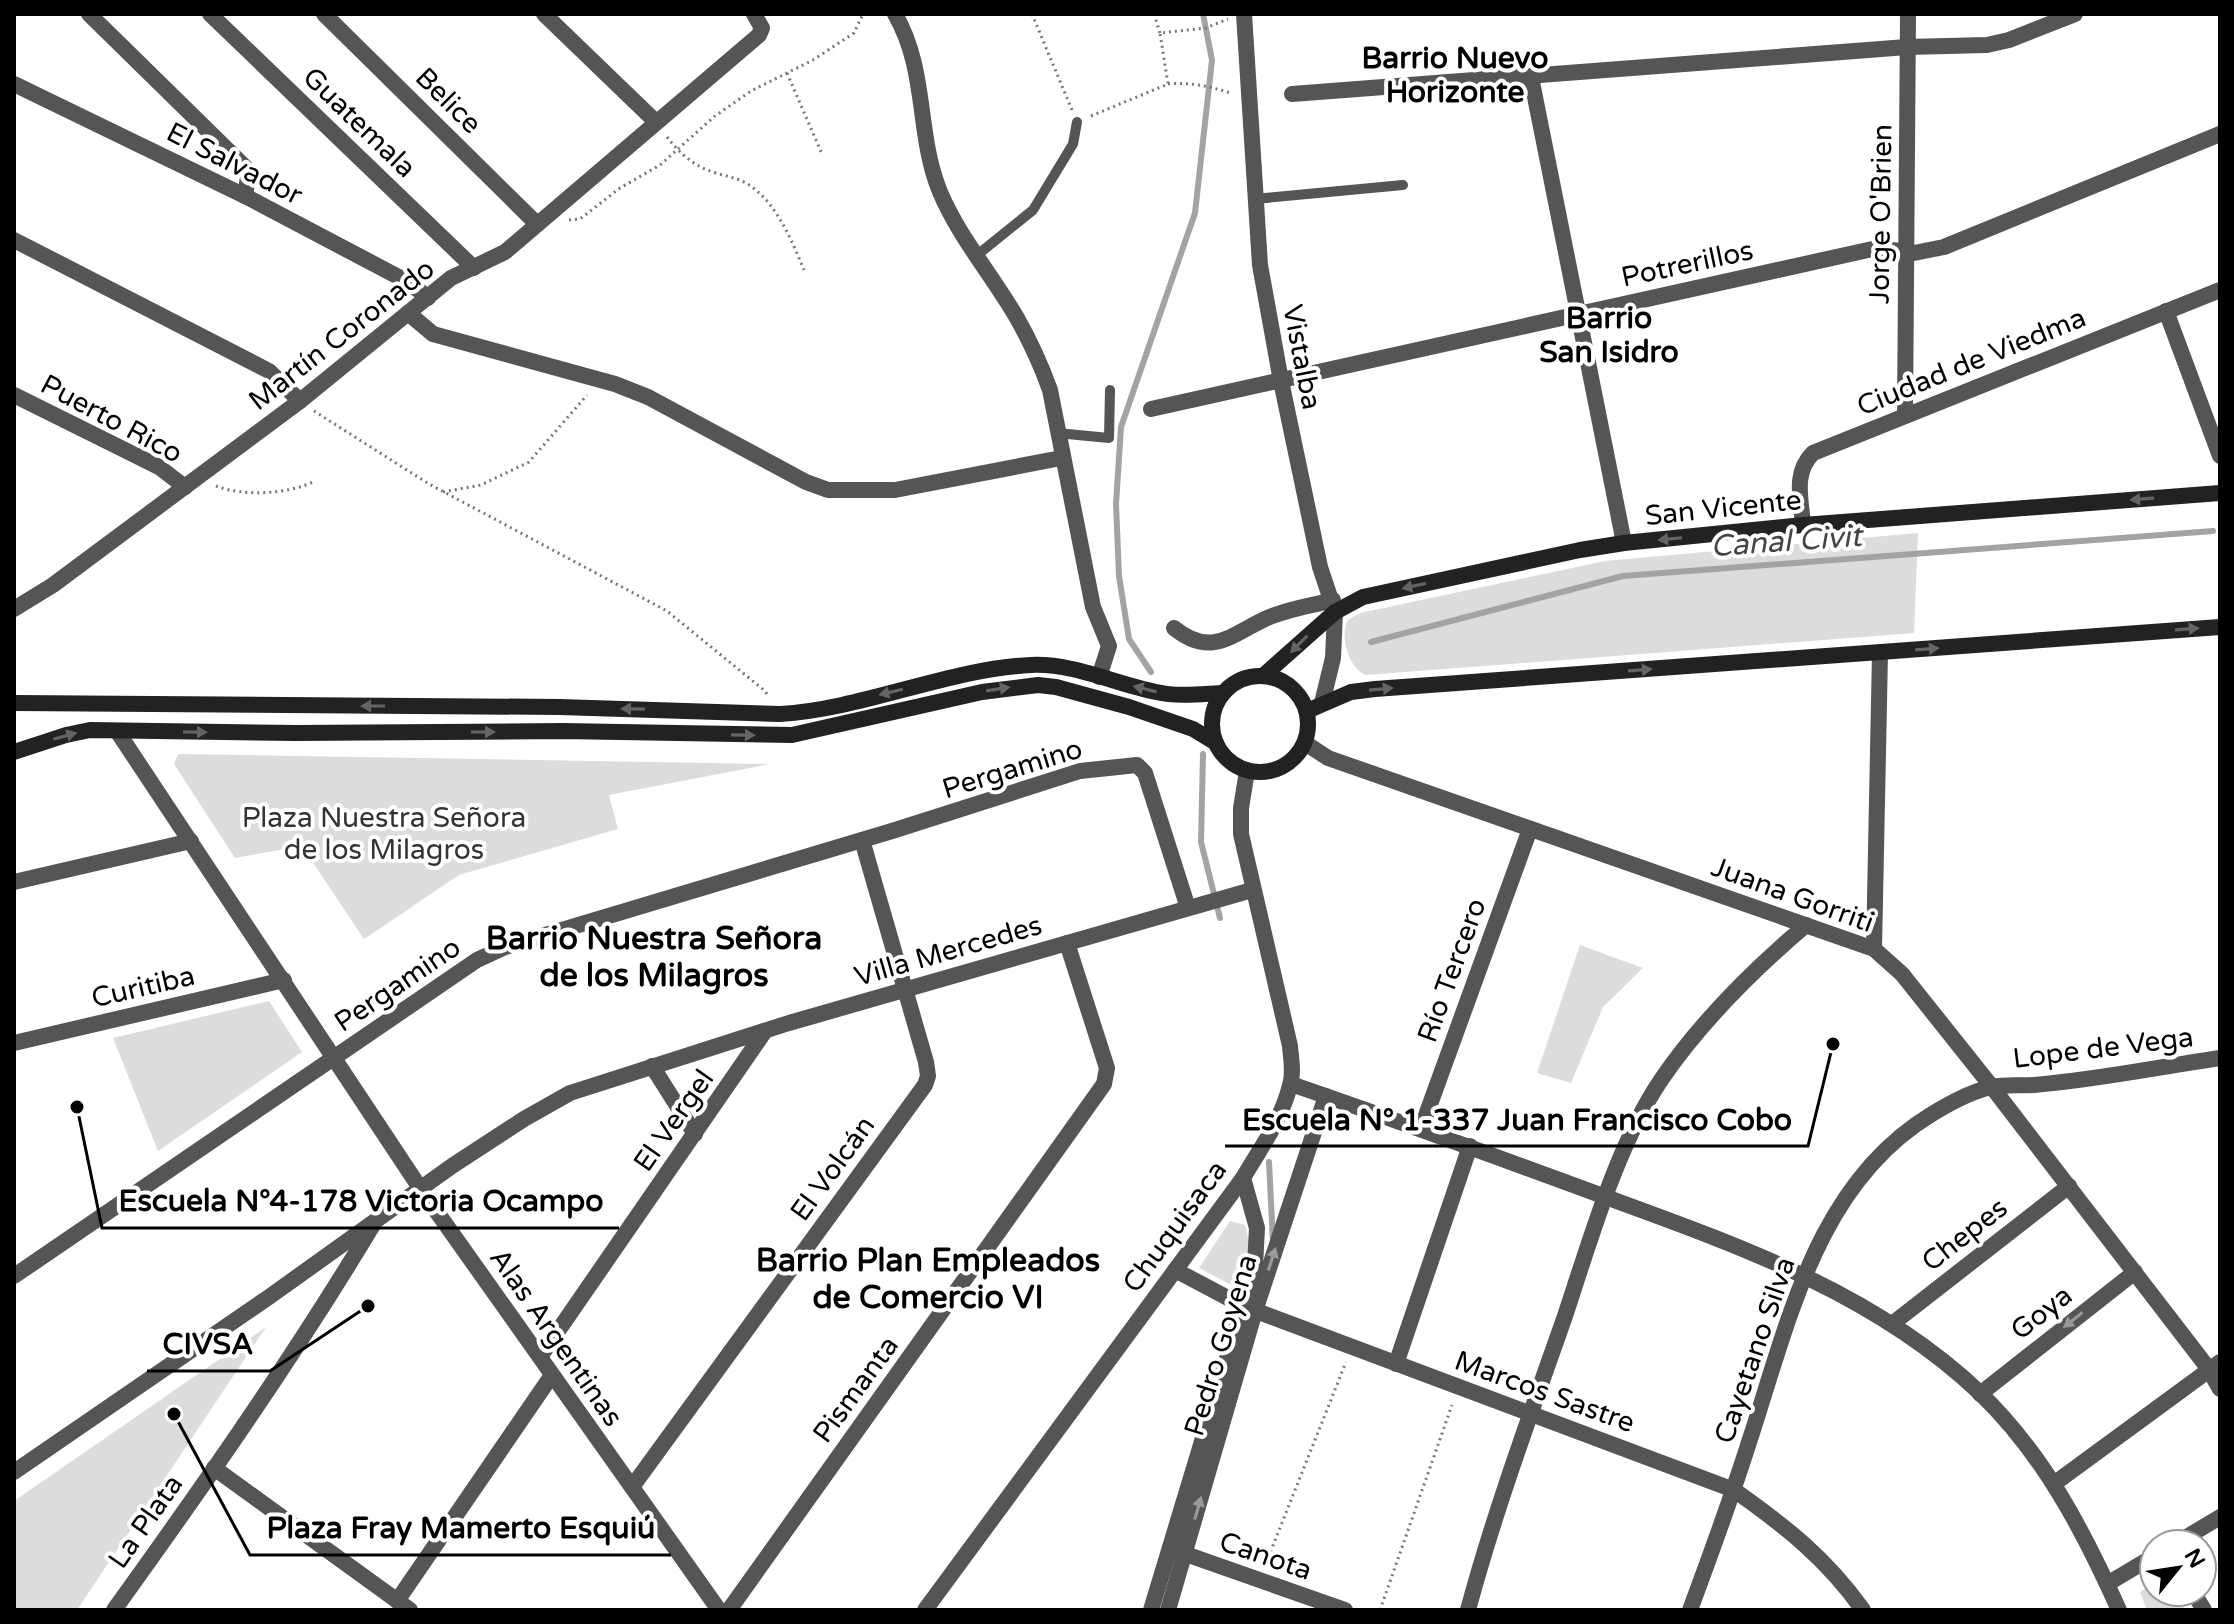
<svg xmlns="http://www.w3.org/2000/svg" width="2234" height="1624" font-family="'Varela Round',sans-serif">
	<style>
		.green { fill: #dcdcdc }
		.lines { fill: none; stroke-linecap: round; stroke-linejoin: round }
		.stream { stroke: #a3a3a3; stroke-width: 6 }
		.path { stroke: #777; stroke-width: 3; stroke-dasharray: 2 4; stroke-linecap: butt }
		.service { stroke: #555; stroke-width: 10 }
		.minor { stroke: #555; stroke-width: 16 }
		.tertiary { stroke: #555; stroke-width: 16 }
		.secondary { stroke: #222; stroke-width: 16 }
		.oneway { fill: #646464 }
		.oneway2 { fill: #999 }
		.labels { text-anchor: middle; stroke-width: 8; stroke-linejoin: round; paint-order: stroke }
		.street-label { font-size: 28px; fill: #000; stroke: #fff }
		.park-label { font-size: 28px; fill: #333; stroke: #fff }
		.neighbourhood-label { font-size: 30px; font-weight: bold; fill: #000; stroke: #fff }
		.water-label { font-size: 30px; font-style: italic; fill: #444; stroke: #fff }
		.quarter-label { font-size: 32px; font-weight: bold; fill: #000; stroke: #fff }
		.leader { fill: none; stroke: #000; stroke-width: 3 }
		.callout-dot { fill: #000; stroke: #fff; stroke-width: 3 }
		.callout-label { font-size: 30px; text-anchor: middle; font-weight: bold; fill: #000; stroke: #fff; stroke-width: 8; stroke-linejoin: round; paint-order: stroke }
	</style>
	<rect width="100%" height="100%" fill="#fff"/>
	<g class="green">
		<path d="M1918 533 1914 633 1366 675C1349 669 1339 636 1348 620L1360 613 1605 561Z"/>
		<polygon points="178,754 770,764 609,795 618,829 459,875 364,939 302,846 235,858 174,764"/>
		<polygon points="1580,945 1643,968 1603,1007 1571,1083 1537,1073"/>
		<polygon points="269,1001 302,1052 158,1151 113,1038"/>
		<polygon points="1230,1221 1245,1225 1250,1245 1239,1289 1199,1268"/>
		<polygon points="266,1327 77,1610 14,1610 14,1501"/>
		<polygon points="2154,1583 2154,1592 2175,1592 2185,1610 2147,1610 2140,1592"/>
	</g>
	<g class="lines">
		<g class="stream">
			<polyline points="1371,642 1623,576 2213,531"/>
			<polyline points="1151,672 1129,639 1119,576 1116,504 1121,427 1195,213 1212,60 1203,14"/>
			<polyline points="1203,754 1201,842 1220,918"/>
			<polyline points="1269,1162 1273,1242"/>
		</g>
		<g class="path">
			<polyline points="1032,14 1072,110"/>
			<polyline points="1154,14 1160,33"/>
			<polyline points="787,73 822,154"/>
			<path d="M1168 84C1190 82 1209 86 1230 93"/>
			<polyline points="1091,116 1168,84 1160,33 1206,28 1228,19"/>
			<path d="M667 137C680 154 695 167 716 173 726 176 736 178 746 183 776 201 791 239 804 270"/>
			<polyline points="569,220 580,219 620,188 660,165 715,116 751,91 813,60 854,33 863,14"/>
			<polyline points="314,411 429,484 667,611 765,691 769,697"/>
			<path d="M216 486C244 497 290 494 315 481"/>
			<polyline points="443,492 481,485 529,462 587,395"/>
			<polyline points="1266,1563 1346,1362"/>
			<polyline points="1380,1610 1452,1405"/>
		</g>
		<g class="service">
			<polyline points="1255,199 1403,185"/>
			<polyline points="976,256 1033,210 1073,144 1077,122"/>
			<polyline points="1057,433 1109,438 1110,390"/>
		</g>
		<g class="minor">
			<polyline points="89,14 245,167 248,177 245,196"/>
			<polyline points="210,14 474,268"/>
			<polyline points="324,14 537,224"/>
			<polyline points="544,14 656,122"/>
			<path d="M895 14C928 71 916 134 940 192 959 237 992 275 1017 318 1030 341 1041 365 1050 390L1093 607 1109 646 1099 677"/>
			<polyline points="1244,14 1260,265 1281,381 1320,567 1335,612 1333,658 1322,703"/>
			<polyline points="1531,77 1624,543"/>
			<polyline points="14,84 245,196 410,283 428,298"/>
			<polyline points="1292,94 1907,47 1987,45 2009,40 2075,14"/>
			<polyline points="14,240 269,371 300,401"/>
			<polyline points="2166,311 2220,456"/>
			<polyline points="408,313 433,334 615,384 648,397 806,482 828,490 895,490 1061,458"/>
			<polyline points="14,395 159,467 185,487"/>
			<polyline points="1151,409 1877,248 1914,253 1944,247 2220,134"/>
			<polyline points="1905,415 1908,14"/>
			<path d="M1803 525C1801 498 1793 473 1813 453L2220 290"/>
			<polyline points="14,609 53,585 300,401 451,278 505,252 759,35 762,28 754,14"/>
			<path d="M1174 628C1211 658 1231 635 1265 619 1286 609 1311 606 1333 600"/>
			<polyline points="117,731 420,1188 719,1610"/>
			<polyline points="14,882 191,841"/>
			<polyline points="1874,949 1880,653"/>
			<polyline points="14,1043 284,980"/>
			<polyline points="652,1066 695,1134"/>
			<path d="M1291 1084C1396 1120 1500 1158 1603 1196 1737 1245 1875 1293 1980 1393 2044 1455 2083 1530 2119 1610"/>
			<polyline points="1421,1129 1530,829"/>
			<path d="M1175 1270 1243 1306 1734 1490C1785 1526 1826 1558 1863 1610"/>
			<polyline points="14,1276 477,960 505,947 892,831 1080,771 1137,765 1145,773 1188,908"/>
			<polyline points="1892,1324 2069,1186"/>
			<polyline points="540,1357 765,1031"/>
			<polyline points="1396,1364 1470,1146"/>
			<polyline points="1980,1394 2135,1272"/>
			<polyline points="214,1468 410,1610"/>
			<polyline points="14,1472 269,1297 452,1166 524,1119 570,1093 789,1023 1252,890"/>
			<polyline points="2055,1483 2220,1362"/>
			<polyline points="632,1487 925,1085 928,1076 926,1062 862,840"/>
			<polyline points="2175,1544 2220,1517"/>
			<polyline points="1177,1551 1345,1610"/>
			<polyline points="2107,1584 2154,1556"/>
			<polyline points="2193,1592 2204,1610"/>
			<polyline points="397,1601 552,1375"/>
			<path d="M114 1610C204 1485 293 1358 373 1225"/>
			<polyline points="729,1610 1104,1084 1107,1068 1067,943"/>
			<polyline points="1151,1610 1255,1266 1257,1228 1243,1178"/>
			<polyline points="1168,1610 1255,1311 1326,1096"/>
			<path d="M1468 1610C1495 1510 1531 1413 1565 1316 1590 1241 1617 1145 1661 1080 1701 1021 1752 971 1806 925"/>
			<path d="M1690 1610C1712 1551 1733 1493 1752 1433 1790 1316 1819 1182 1932 1114 1950 1103 1971 1091 1992 1087 2006 1084 2020 1086 2034 1085 2096 1080 2159 1067 2220 1058"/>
		</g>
		<g class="tertiary">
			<polyline points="1305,743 1328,758 1874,949 1902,974 1992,1087 2208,1368 2220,1389"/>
			<path d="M925 1610 1243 1178C1260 1149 1282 1119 1290 1085 1294 1073 1291 1059 1290 1046L1241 834V808L1247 771"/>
		</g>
		<g class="secondary">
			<polyline points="1263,676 1335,612 1363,597 1580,550 1624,543 1803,525 2220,493"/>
			<circle cx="1260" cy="724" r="48"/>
			<path d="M14 703 560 707 780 714C864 709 947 669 1031 665 1074 663 1115 684 1156 692 1178 697 1201 694 1223 693"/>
			<polyline points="1307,711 1351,692 1375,689 2220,627"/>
			<polyline points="14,752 66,735 90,730 296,733 563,731 792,735 982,692 1038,685 1056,687 1129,707 1193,729 1216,743"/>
		</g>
	</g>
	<defs><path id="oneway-solid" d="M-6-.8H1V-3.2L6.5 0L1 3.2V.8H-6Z" transform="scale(2)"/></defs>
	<g class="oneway">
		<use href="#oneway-solid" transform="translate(2142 499) rotate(176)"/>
		<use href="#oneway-solid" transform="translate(1670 539) rotate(174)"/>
		<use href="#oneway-solid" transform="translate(1414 586) rotate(168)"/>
		<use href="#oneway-solid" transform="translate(2187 629) rotate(-4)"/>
		<use href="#oneway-solid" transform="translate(1299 644) rotate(135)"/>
		<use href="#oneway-solid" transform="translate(1927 649) rotate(-4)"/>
		<use href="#oneway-solid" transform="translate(1640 670) rotate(-4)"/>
		<use href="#oneway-solid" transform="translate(998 689) rotate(-9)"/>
		<use href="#oneway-solid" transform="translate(1145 689) rotate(-166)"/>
		<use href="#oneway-solid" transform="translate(1381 689) rotate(-5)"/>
		<use href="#oneway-solid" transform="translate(891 692) rotate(167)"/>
		<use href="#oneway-solid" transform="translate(373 706) rotate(-180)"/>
		<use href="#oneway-solid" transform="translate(633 709) rotate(-179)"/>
		<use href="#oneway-solid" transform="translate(195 732) rotate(1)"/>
		<use href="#oneway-solid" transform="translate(483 732)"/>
		<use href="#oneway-solid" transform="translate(743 735) rotate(1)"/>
		<use href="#oneway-solid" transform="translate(65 736) rotate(-16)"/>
	</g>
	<g class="oneway2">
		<use href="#oneway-solid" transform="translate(1272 1259) rotate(-72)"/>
		<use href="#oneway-solid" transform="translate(2073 1320) rotate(142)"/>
		<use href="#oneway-solid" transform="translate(1198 1508) rotate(-74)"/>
	</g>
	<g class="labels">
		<g class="street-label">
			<text transform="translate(449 100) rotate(45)" y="10">Belice</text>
			<text transform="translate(360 122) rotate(44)" y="10">Guatemala</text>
			<text transform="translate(235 163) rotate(27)" y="10">El Salvador</text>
			<text transform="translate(1880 214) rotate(-89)" y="10">Jorge O'Brien</text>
			<text transform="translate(1687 263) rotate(-12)" y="10">Potrerillos</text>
			<text transform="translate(341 334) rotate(-38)" y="10">Martín Coronado</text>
			<text transform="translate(1303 357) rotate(79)" y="10">Vistalba</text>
			<text transform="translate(1971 361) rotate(-22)" y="10">Ciudad de Viedma</text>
			<text transform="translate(112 418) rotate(28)" y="10">Puerto Rico</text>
			<text transform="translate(1723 507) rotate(-6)" y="10">San Vicente</text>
			<text transform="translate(1012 768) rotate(-17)" y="10">Pergamino</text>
			<text transform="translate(1793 894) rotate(20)" y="10">Juana Gorriti</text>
			<text transform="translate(948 950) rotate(-16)" y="10">Villa Mercedes</text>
			<text transform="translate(1451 970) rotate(-70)" y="10">Río Tercero</text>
			<text transform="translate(397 984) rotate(-34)" y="10">Pergamino</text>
			<text transform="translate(143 986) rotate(-13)" y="10">Curitiba</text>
			<text transform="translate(2103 1047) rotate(-7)" y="10">Lope de Vega</text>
			<text transform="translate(673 1120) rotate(-55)" y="10">El Vergel</text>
			<text transform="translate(832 1168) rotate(-54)" y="10">El Volcán</text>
			<text transform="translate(1174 1226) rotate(-54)" y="10">Chuquisaca</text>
			<text transform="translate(1964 1234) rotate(-38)" y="10">Chepes</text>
			<text transform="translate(2041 1312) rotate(-38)" y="10">Goya</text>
			<text transform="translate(557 1337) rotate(55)" y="10">Alas Argentinas</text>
			<text transform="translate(1220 1345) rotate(-73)" y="10">Pedro Goyena</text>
			<text transform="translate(1754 1350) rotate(-71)" y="10">Cayetano Silva</text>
			<text transform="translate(855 1389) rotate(-54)" y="10">Pismanta</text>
			<text transform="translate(1545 1391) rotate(20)" y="10">Marcos Sastre</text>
			<text transform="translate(145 1521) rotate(-55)" y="10">La Plata</text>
			<text transform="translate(1266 1555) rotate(19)" y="10">Canota</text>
		</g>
		<g class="park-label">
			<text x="384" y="827">Plaza Nuestra Señora<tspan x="384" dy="32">de los Milagros</tspan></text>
		</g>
		<g class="neighbourhood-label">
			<text x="1455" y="68">Barrio Nuevo<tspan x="1455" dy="34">Horizonte</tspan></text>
			<text x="1609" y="328">Barrio<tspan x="1609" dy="34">San Isidro</tspan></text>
		</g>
		<g class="water-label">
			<text transform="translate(1786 541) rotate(-4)" y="10">Canal Civit</text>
		</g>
		<g class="quarter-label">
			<text x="654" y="949">Barrio Nuestra Señora<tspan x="654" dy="37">de los Milagros</tspan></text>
			<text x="928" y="1271">Barrio Plan Empleados<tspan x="928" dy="37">de Comercio VI</tspan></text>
		</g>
	</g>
	<path class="leader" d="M1833 1044L1808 1146H1225M77 1107L102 1228H619M368 1306L270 1371H147M174 1414L250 1555H671"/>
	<g class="callout-dot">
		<circle cx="1833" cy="1044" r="8"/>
		<circle cx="77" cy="1107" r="8"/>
		<circle cx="368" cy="1306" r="8"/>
		<circle cx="174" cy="1414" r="8"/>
	</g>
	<g class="callout-label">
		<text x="1517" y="1130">Escuela N° 1-337 Juan Francisco Cobo</text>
		<text x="361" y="1211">Escuela N°4-178 Victoria Ocampo</text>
		<text x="208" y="1354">CIVSA</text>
		<text x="461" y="1538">Plaza Fray Mamerto Esquiú</text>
	</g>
	<rect width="2234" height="1624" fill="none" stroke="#000000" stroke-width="32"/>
	<g transform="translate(2178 1568) rotate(60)"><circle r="38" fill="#ffffff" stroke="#999999" stroke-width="2"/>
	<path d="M0-6L14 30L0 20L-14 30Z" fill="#000000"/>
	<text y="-12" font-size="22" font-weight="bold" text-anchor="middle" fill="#000000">N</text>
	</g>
</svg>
